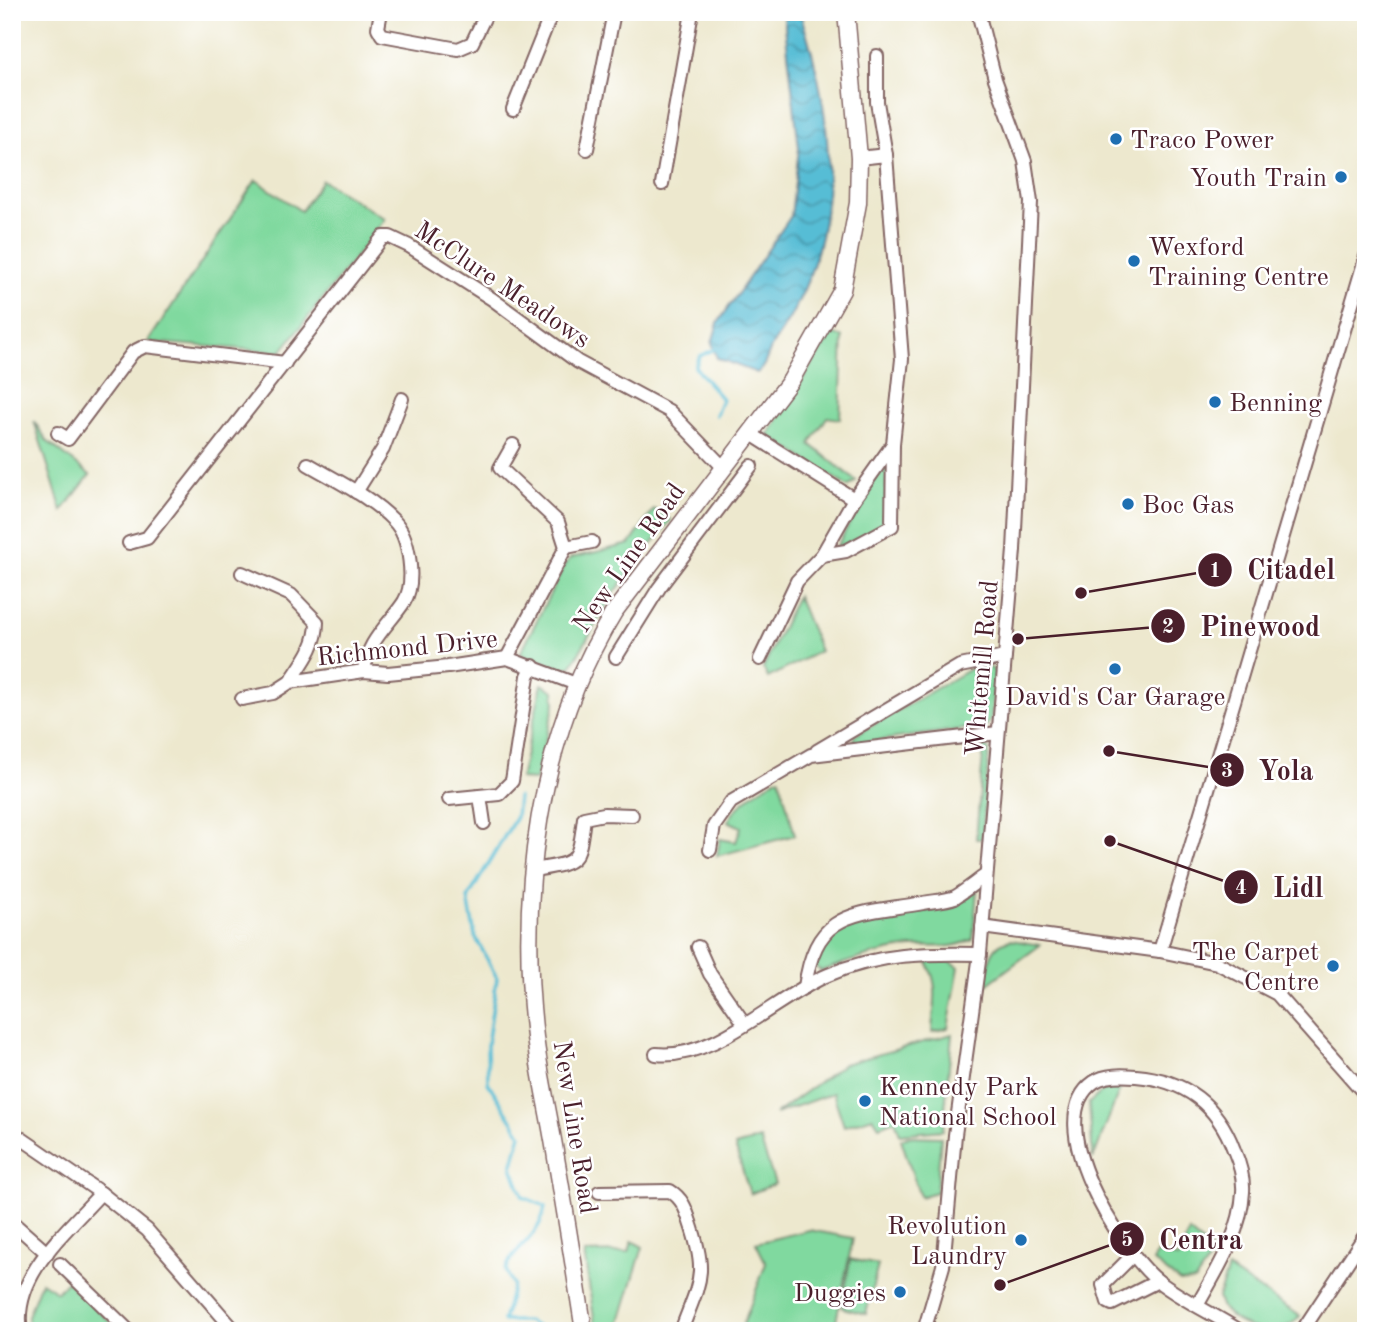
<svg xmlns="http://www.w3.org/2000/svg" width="1378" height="1343" font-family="'Old Standard TT',serif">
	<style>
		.grass { fill: #80d99f; stroke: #657c65; stroke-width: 2 }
		.water { fill: url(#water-waves); stroke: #506e80; stroke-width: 2 }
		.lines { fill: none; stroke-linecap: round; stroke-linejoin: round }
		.stream { stroke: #57bdd5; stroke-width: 3.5 }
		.minor-casing { stroke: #836564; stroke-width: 16 }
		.major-casing { stroke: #836564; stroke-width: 19 }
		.minor { stroke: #fff; stroke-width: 12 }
		.major { stroke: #fff; stroke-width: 16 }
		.poi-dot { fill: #1f6fb2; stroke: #fff; stroke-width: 2.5 }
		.labels { text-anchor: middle; stroke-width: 5; stroke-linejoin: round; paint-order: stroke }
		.poi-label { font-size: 26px; fill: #4a1f2b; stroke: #fff; text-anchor: start }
		.street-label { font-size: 26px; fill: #4a1f2b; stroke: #fff }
		.leader { fill: none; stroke: #4a1f2b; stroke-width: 2.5 }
		.callout-dot { fill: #4a1f2b; stroke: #fff; stroke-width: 2.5 }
		.mark-label { font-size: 21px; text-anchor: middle; font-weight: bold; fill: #fff }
		.callout-label { font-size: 28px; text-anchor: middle; font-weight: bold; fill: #4a1f2b; stroke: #fff; stroke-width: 5; stroke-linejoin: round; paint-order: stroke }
	</style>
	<defs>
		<pattern id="water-waves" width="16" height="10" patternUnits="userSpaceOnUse" patternTransform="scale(1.75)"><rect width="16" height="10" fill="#57bdd5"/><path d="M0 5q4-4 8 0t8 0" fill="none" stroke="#4a99ad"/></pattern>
	</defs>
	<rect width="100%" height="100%" fill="#fff"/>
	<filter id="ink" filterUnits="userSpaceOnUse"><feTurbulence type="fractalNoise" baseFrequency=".0143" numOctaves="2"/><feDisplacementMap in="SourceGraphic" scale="14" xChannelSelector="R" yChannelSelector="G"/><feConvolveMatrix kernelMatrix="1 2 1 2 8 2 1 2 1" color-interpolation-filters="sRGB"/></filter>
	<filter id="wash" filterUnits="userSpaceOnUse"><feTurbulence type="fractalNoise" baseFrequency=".00686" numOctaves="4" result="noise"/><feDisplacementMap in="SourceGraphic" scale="28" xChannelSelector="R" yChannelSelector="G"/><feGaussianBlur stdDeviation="1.57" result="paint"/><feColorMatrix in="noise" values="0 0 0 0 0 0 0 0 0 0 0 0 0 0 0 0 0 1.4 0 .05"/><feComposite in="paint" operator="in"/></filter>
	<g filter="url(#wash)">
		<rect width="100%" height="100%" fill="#ede8ce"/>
		<g class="grass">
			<polygon points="256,180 301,211 322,180 385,219 281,352 148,342"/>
			<polygon points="831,334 843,337 840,419 827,417 810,444 856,481 848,487 768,435"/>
			<polygon points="34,421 47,441 90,475 62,511"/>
			<polygon points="882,464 888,464 884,520 877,530 836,548"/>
			<polygon points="654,509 671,520 612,596 571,667 562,668 520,654 564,566 571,558 630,544"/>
			<polygon points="797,596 820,651 768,678 763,668"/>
			<polygon points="984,666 993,669 995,673 991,720 986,726 860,743 854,741 854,736 970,669"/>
			<polygon points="542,684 554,691 555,703 535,780 520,779"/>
			<polygon points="984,744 989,750 982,839 976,839"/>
			<path d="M779 777 795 835 717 856 720 839 736 842 741 827 728 821C740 801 759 789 779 777Z"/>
			<path d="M977 890 973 939C951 951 929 944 905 948 876 952 849 961 821 971L816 967C828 903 907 922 954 904 962 901 970 894 977 890Z"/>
			<path d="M1011 940 1040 945 985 986C988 968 988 943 1011 940Z"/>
			<path d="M928 961H950L959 967 948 1028 932 1032C932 1015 938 999 934 982 933 975 929 969 928 961Z"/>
			<polygon points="952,1034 943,1130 900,1134 895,1120 879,1126 873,1117 844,1126 833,1093 775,1114 844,1064"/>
			<polygon points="1121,1086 1093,1159 1089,1103 1106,1088"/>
			<polygon points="908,1136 941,1137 936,1192 920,1197 901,1139"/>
			<polygon points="760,1139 775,1184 750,1194 735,1146"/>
			<polygon points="809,1230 853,1238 834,1331 741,1331 766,1263 756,1243"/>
			<polygon points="1189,1232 1214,1253 1195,1281 1180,1282 1153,1261 1157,1253 1178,1258"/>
			<polygon points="632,1241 643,1247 617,1331 596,1331 584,1253 629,1252"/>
			<polygon points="850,1259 878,1265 866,1314 842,1308"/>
			<path d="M1228 1269 1300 1316C1280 1343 1223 1327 1218 1297Z"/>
			<polygon points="67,1281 120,1331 28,1331 28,1316 41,1282 57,1292"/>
		</g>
		<path class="water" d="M801 16C838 127 844 243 775 341 767 352 767 366 757 373L717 358 712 343 718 323 791 216 799 148 784 18Z"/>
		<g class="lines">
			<g class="stream">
				<polyline points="715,349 700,356 695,367 722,399 716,415"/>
				<path d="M518 797 516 817 468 898 475 936 497 978 487 1045 488 1083 521 1134 512 1167 523 1197 545 1206C541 1239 510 1249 506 1271L513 1285 503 1321H527L545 1331"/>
			</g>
		</g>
	</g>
	<g filter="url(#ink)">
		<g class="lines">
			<defs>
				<g id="minor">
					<polyline points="381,12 378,28 382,35 458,49 472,43 487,12"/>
					<polyline points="513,109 552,12"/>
					<polyline points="587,149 614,12"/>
					<polyline points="859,158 886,155"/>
					<polyline points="662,184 692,12"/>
					<polyline points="58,433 68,439 133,352 145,346 285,363"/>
					<polyline points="751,434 854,499"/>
					<path d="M308 464C337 481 371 497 394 521 410 537 416 583 404 602 388 626 367 641 364 671"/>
					<polyline points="356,492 383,449 402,399"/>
					<polyline points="129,543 147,538 383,237 390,237 409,246 492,299 578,362 669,411 724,468"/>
					<polyline points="566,547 592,542"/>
					<polyline points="822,555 846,551 892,526 893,444"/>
					<path d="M242 573 291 595 317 622C317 646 303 662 290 682"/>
					<polyline points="616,657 659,588 751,466"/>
					<polyline points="507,658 566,547 558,522 500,468 513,445"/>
					<polyline points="760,659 797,581 822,555 854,499 893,444 902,359 886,155 877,102 877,56"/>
					<polyline points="242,699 273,693 290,682 364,671 388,673 448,667 507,658 576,684"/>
					<polyline points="817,751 960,666 1005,657"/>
					<polyline points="480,796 484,823"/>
					<polyline points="449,799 499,794 512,781 528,676 533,666"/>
					<polyline points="710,850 714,826 731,802 811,755 998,733"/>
					<path d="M534 870C579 862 578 864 584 818L604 814 632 815"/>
					<polyline points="982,927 1160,951 1217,963 1277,994 1366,1095"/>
					<polyline points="698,947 710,974 744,1023"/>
					<polyline points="1160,951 1366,256"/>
					<path d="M805 987C816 908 856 915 923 903 932 901 945 901 955 897 965 891 976 882 986 875"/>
					<path d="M656 1054C715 1061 775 997 828 975 879 953 926 953 980 954"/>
					<polyline points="12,1132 101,1193 147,1230 235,1331"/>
					<path d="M599 1192 670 1191C682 1198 686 1209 690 1222 708 1275 700 1280 681 1331"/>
					<polyline points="12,1222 47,1253"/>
					<polyline points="1133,1255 1103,1285 1108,1302 1112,1304 1158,1281"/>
					<polyline points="60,1264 129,1331"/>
					<path d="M1198 1304C1218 1268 1241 1233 1243 1192 1244 1178 1239 1162 1234 1150 1217 1104 1185 1080 1136 1076 1123 1075 1105 1074 1094 1082 1038 1121 1121 1251 1158 1281 1182 1300 1214 1314 1240 1331"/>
					<path d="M21 1331C11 1276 68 1230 101 1193"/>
					<polyline points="924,1331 943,1266 955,1135 980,954 1014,550 1031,202 1025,161 995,79 978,12"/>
					<polyline points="1302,1331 1366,1234"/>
				</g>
				<path id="major" d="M584 1331C575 1273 566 1215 556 1158 550 1118 540 1078 535 1037 518 894 538 736 614 612L791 380 842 290 858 203 859 158 846 12"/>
			</defs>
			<use href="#minor" class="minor-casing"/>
			<use href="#major" class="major-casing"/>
			<use href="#minor" class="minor"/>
			<use href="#major" class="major"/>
		</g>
	</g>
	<g class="poi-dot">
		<circle cx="1116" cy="139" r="7"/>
		<circle cx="1341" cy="177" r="7"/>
		<circle cx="1134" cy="261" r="7"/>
		<circle cx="1215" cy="402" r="7"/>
		<circle cx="1128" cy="504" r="7"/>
		<circle cx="1115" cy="669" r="7"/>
		<circle cx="1333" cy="966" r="7"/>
		<circle cx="865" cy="1101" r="7"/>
		<circle cx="1021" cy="1240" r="7"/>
		<circle cx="900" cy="1292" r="7"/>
	</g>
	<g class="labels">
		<g class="poi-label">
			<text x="1130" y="148">Traco Power</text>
			<text x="1327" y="186" text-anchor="end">Youth Train</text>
			<text x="1148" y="255">Wexford<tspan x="1148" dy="30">Training Centre</tspan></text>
			<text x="1229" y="411">Benning</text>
			<text x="1142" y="513">Boc Gas</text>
			<text x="1115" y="705" text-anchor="middle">David's Car Garage</text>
			<text x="1319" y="960" text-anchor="end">The Carpet<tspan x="1319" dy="30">Centre</tspan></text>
			<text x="879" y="1095">Kennedy Park<tspan x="879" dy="30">National School</tspan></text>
			<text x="1007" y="1234" text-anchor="end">Revolution<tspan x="1007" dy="30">Laundry</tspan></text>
			<text x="886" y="1301" text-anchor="end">Duggies</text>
		</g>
		<g class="street-label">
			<text transform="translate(503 284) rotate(34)" y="9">McClure Meadows</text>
			<text transform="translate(628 557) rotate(-55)" y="9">New Line Road</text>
			<text transform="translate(407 647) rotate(-6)" y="9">Richmond Drive</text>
			<text transform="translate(981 668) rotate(-85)" y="9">Whitemill Road</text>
			<text transform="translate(576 1127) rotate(81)" y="9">New Line Road</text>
		</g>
	</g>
	<path class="leader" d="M1081 593L1215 570M1018 639L1168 626M1109 751L1227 770M1110 841L1241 887M1000 1285L1127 1239"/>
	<g class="callout-dot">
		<circle cx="1081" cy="593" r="7"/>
		<circle cx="1018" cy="639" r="7"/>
		<circle cx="1109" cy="751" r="7"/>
		<circle cx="1110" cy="841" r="7"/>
		<circle cx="1000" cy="1285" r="7"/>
		<circle cx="1215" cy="570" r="18"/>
		<circle cx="1168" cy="626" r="18"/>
		<circle cx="1227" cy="770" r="18"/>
		<circle cx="1241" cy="887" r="18"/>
		<circle cx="1127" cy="1239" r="18"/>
	</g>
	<g class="mark-label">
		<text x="1215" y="577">1</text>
		<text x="1168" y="633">2</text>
		<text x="1227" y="777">3</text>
		<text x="1241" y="894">4</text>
		<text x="1127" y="1246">5</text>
	</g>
	<g class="callout-label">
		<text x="1291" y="579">Citadel</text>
		<text x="1260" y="636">Pinewood</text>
		<text x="1286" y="780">Yola</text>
		<text x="1298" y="897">Lidl</text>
		<text x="1201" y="1249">Centra</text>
	</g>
	<rect width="1378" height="1343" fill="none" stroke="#fff" stroke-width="42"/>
</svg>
